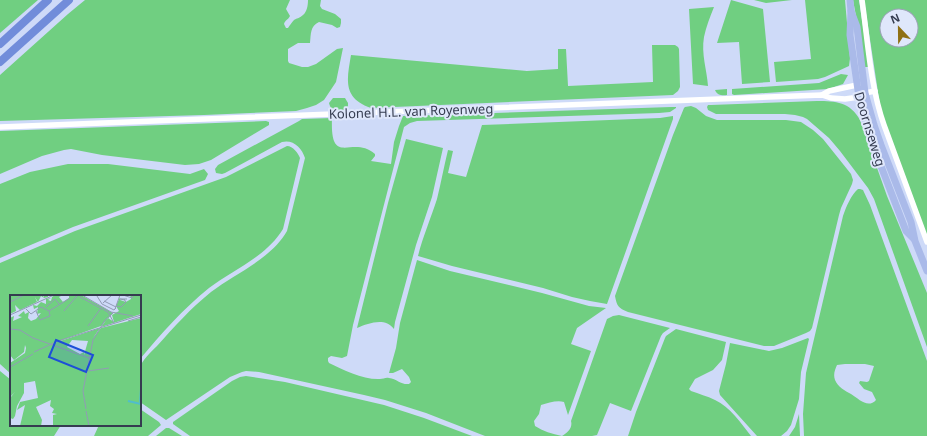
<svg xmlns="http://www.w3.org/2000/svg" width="927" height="436" font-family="'Noto Sans',sans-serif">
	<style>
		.green { fill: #70cf81; fill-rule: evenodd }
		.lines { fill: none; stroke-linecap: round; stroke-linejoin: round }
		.minor { stroke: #fff; stroke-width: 5.5 }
		.major { stroke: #aabae9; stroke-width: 7 }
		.highway { stroke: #718cda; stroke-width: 8 }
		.labels { text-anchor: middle; stroke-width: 4; stroke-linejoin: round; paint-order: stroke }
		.street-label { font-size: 13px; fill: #353c50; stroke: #dfe7fb }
		.inset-river { fill: none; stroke: #50bdcc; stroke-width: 2 }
		.inset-road { fill: none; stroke: #919bb5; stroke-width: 1 }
		.view { fill: #1d4ed8; fill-opacity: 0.15; stroke: #1d4ed8; stroke-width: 2 }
		.inset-edge { fill: none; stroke: #353c50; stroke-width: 2 }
	</style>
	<rect width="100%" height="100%" fill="#cedaf8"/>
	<g class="green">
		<polygon points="0,0 38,0 0,33"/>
		<path d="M85 0H290L286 9 290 16C288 20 285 20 284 24L286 28H288C290 25 292 22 294 20 297 18 300 18 303 15 307 12 308 5 308 0H321L320 6 322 9 335 14 341 19V23L340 27 337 28 332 25 319 22C310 26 311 34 310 43H298L288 49V61L289 63 302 67H308L316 64 337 49 343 48 336 82 324 100 316 105 307 108 296 111 204 115 0 121V75L68 14Z"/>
		<polygon points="731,0 763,9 770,82 742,84 739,42 717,43"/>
		<polygon points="754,0 792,0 766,3"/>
		<polygon points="805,0 845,0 850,58 849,66 825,77 818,79 776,82 774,62 811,59"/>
		<polygon points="853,0 859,0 869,66 868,67 864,67 861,42"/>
		<path d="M864 0H927V236L881 112ZM887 16H911V40H887Z"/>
		<path d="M714 7C710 17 706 27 704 37 701 54 707 70 708 86L693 84 689 9Z"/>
		<path d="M652 45H675L678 47 679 49 680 87 678 91 673 95 371 108C342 98 347 79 351 55L527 71 558 69V49H566L568 86 653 82Z"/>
		<polygon points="841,74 848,75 843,84 828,89 734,95 732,94 732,89 819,83"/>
		<path d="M727 89V95C722 96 717 95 715 90Z"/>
		<path d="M333 98H345L348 103V106L345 110C337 110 331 112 329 103Z"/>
		<path d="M817 101C836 101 850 102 860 120L887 196 927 293V347L874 199 868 188 840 151 829 138 807 119 803 117 795 115 785 114H716L708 110 707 107 708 105H711Z"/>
		<path d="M691 106 696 108 706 116 717 120H786L801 122 813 130 823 139 851 174 853 180 852 184 841 208 839 215 812 328 810 331 806 333 774 346H764L628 312C618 308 617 306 615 296L673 135 684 108 685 107Z"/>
		<path d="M671 107H676V108L670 112 659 113 417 121 410 123 404 127 353 325 347 356 342 358 331 356 328 358V361L329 363C343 370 364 380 380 379 383 379 386 377 389 378 397 379 401 385 409 384L411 382 409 377 402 369 393 373H389L396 348 400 323 417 260 450 271 542 293 589 306 606 308 577 328 571 344 591 351 568 415 564 402C557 400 548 403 541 405L539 414 534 421 535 426C543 431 552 434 562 436 567 433 573 428 571 421L607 319 613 316 619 315 670 328 663 333 661 336 631 411 610 403 597 435 592 436H485L426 413 385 400 364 395 259 372 246 371 242 372 230 377 166 420 140 402C140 391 138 377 140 368 141 361 152 351 157 346 174 327 191 308 211 292 237 272 270 260 287 231L305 158C302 148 293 139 282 142L225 173 222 174 216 173 215 169 218 165 299 121 302 119 332 118C330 169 352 134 375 154V156L371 161 391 164 394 142 399 126 403 116Z"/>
		<path d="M673 116V119L607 304 590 301 572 297 543 288 452 266 418 256C423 236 431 218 437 199 441 183 444 166 448 150L453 151 448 173 466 177 482 125 660 118Z"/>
		<polygon points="266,121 269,122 269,125 211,160 199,164 185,165 102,155 71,149 64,150 42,156 0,174 0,131"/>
		<path d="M406 139 443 148 432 197 416 245 395 322 394 329C385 317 369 323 357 328L388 203Z"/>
		<path d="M287 146C293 146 298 153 300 158L283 229C266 257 234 269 209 288 183 309 161 334 140 359V296H11V374L0 364V263L75 231 226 177Z"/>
		<polygon points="68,164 108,164 190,174 204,169 208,174 205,180 73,227 0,258 0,184 30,172"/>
		<path d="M858 189H860L863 190 870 205 927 361V436H804L803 414 806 373 843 216C846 207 851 195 858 189ZM845 364H865L874 366 869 381 867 382 860 381 859 383 864 389 872 392 876 400C868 409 859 399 851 394 845 391 838 387 835 380 833 374 835 370 837 365Z"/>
		<path d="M676 329 726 342 722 360 713 370 695 379 689 389 691 391C699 394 707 396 715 400 730 407 741 423 751 436H628L636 412 665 338 666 336Z"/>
		<polygon points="808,338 809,339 801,372 799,399 791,425 787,431 781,436 757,436 720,395 719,391 726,364 730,343 769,351 782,348"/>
		<polygon points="0,371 11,380 11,425 61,425 54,436 0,436"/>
		<polygon points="246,376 285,382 384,405 424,418 472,436 190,436 173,424 173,422 232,381 240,377"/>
		<polygon points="140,409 159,422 161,425 148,436 94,436 99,425 140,425"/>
		<polygon points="799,414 800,436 789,436 795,427"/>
		<polygon points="166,428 169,428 182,436 156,436"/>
	</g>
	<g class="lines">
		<g class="minor">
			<path d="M862 0C868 42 870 85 884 125L927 242"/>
			<polyline points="822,95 829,91 857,85 859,87"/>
			<polyline points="0,127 822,95 831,98 845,99 859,97 865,93 875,91"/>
		</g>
		<g class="major">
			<polyline points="850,0 851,11 850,35 859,97 868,131 874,148 906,231 914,239"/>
			<polyline points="851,11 857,27 865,93 874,125 881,145 911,222 915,241 927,271"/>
		</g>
		<g class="highway">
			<polyline points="0,44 48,0"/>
			<polyline points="0,62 69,0"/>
		</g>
	</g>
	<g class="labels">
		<g class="street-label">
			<text transform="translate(411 111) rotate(-2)" y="5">Kolonel H.L. van Royenweg</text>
			<text transform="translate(870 129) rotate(73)" y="5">Doornseweg</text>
		</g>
	</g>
	<g transform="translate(10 295)">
		<rect width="131" height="131" fill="#cedaf8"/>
		<path d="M0 0H33L34 3V0H38V2L34 3 31 1 28 7 25 2 27 7 10 15 5 10 6 16 0 19ZM45 0H53L49 2 53 7 59 3V0H71L103 18 91 31 41 49 90 33 83 43 91 33 131 23V131H43V120L47 119 42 118 44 114 40 111 41 105 26 112 32 125 31 131H10L15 110 7 115 10 107 28 103 25 86 14 88V98L7 111 5 121 3 124 0 123V103L5 97 0 102V68L15 58 16 53 15 50 14 57 4 65 0 60V23L4 21 3 26 12 22 8 21 14 16 15 19 19 17 18 23 21 26 26 24 31 18 27 19 28 12 24 14 23 10 27 11 31 7 36 9V4L41 3 38 5 41 6 42 2ZM62 45 78 46 74 60V57L70 59 57 52ZM120 0H131V19L91 32 98 23 104 27 102 20 109 16 106 11 110 2V5L116 7 121 4Z" fill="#70cf81" fill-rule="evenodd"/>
		<path class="inset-river" d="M118 106 131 109M130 107 131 94"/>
		<path class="inset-road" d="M72 0 101 17 123 21M113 0 122 3 123 0M87 1 92 9 104 15 106 13M70 2 98 17 104 28M115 5 110 4H117M94 6 106 12M0 7 14 0M93 8 102 0M106 11 111 12 116 7 114 4M36 12 45 4 49 9M16 14 21 19 31 12 39 16 60 3M105 14 110 0M26 16 30 25 40 21 39 16M54 16 67 1M0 20 44 0M118 26 131 22M78 31 91 13M0 34 10 35 23 43 79 63M24 57 48 46 131 20M0 72 23 59M78 76 99 73M76 114 73 96 83 45 95 25 103 18M76 116 79 131"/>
		<path class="view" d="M46 45 83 60 76 77 39 62Z"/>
		<rect width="131" height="131" class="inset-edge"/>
	</g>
	<g transform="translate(899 28) rotate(338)"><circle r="19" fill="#dfe7fb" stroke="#9ba3b7"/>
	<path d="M0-3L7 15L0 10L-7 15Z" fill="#8f7014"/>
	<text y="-6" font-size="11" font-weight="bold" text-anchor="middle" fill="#353c50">N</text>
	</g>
</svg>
